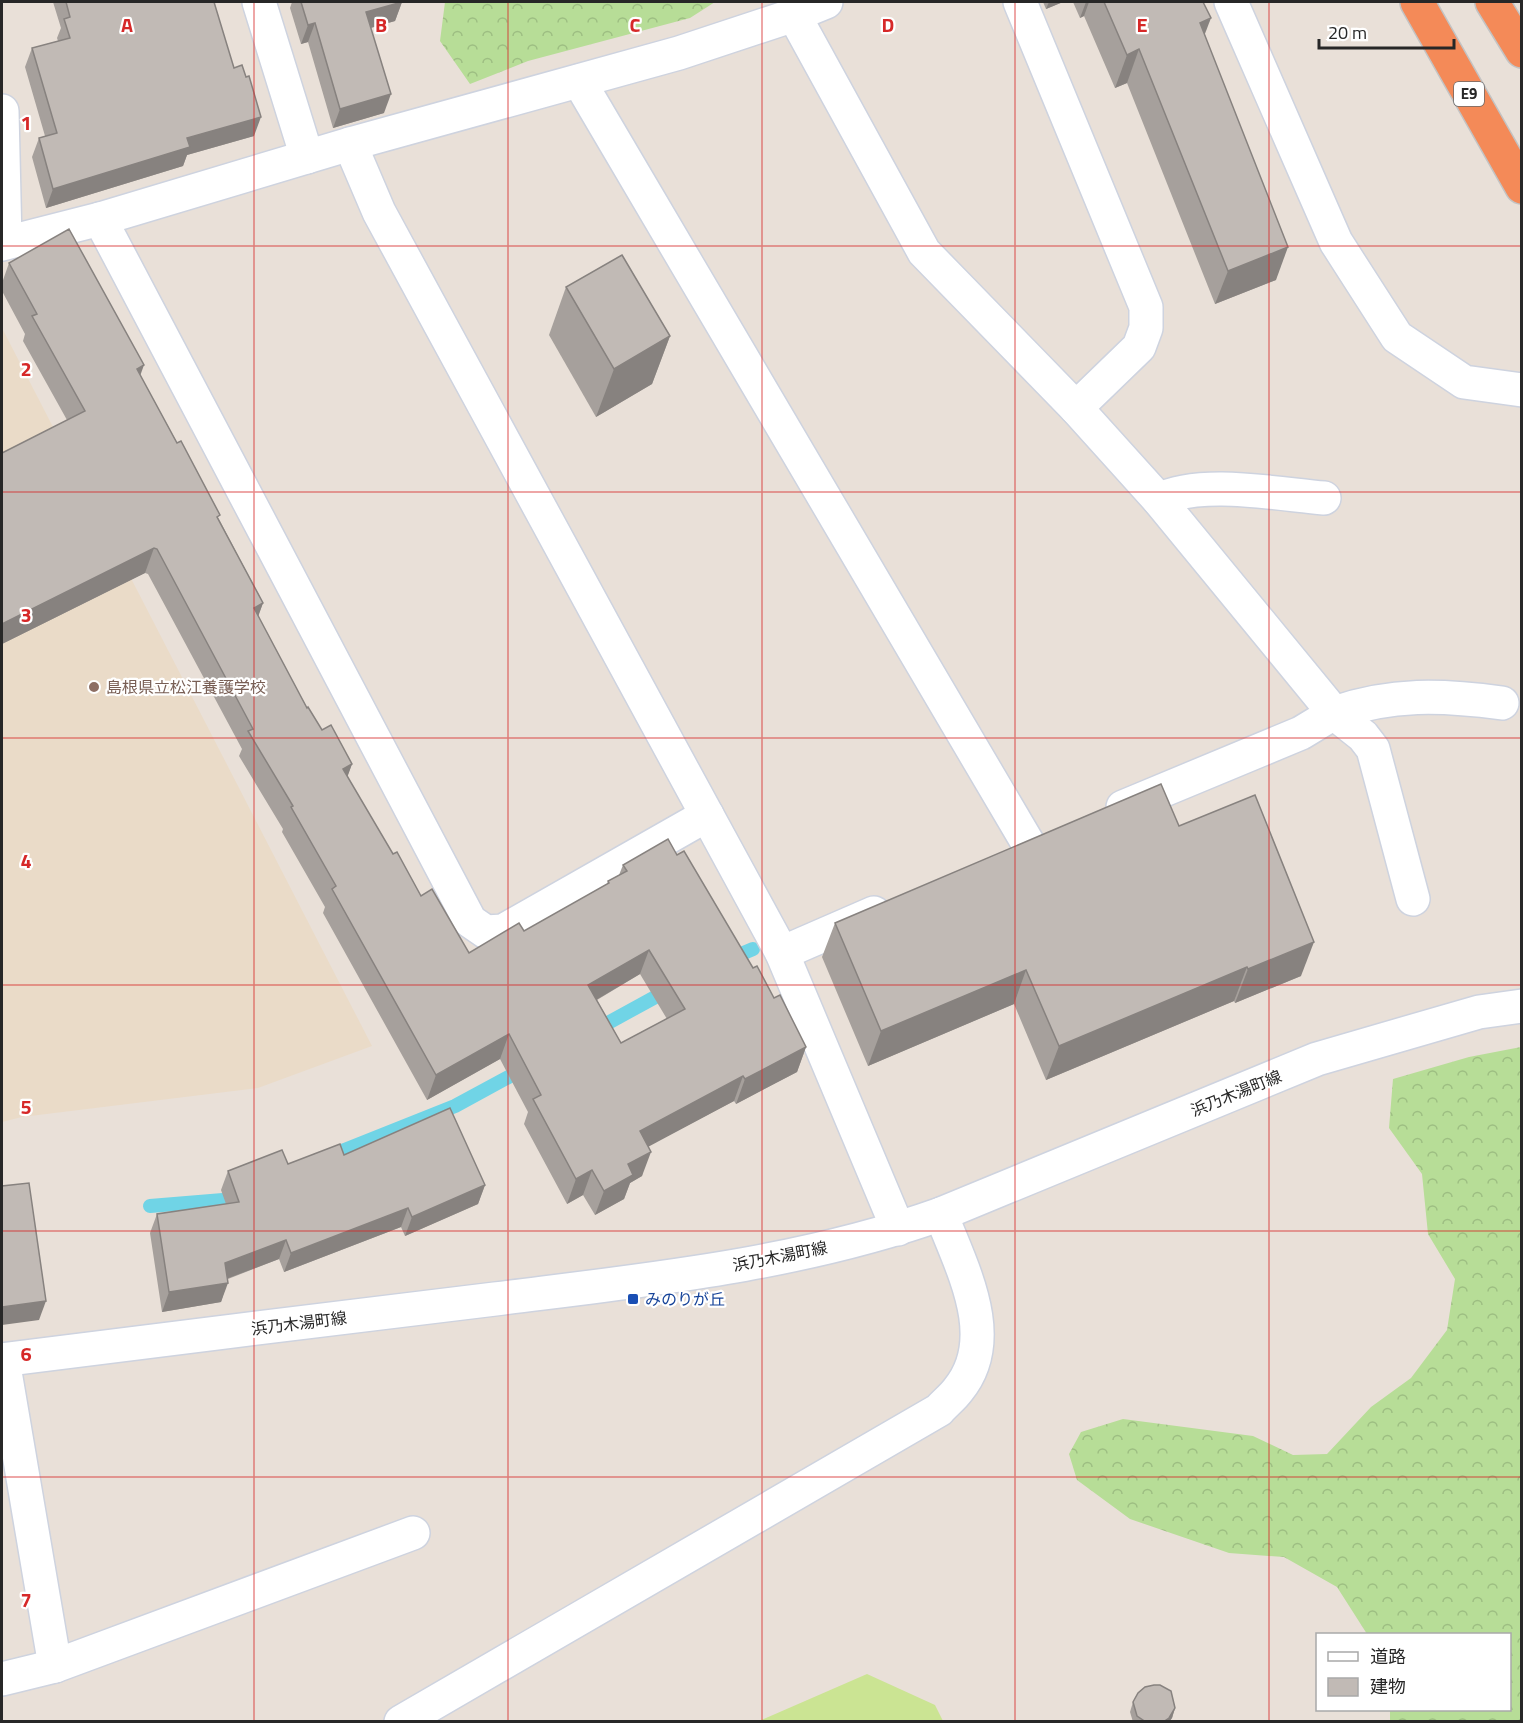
<svg xmlns="http://www.w3.org/2000/svg" width="1523" height="1723" font-family="'Titillium Web','Noto Sans JP',sans-serif">
	<style>
		.education { fill: #eadbc8 }
		.forest { fill: url(#forest-crowns) }
		.pitch { fill: #cbe493 }
		.lines { fill: none; stroke-linecap: round; stroke-linejoin: round }
		.stream { stroke: #70d4e6; stroke-width: 14 }
		.street-casing { stroke: #ced3df; stroke-width: 36 }
		.secondary-casing { stroke: #ced3df; stroke-width: 36 }
		.highway-casing { stroke: #c3c3c3; stroke-width: 36 }
		.street { stroke: #fff; stroke-width: 33 }
		.secondary { stroke: #fff; stroke-width: 33 }
		.highway { stroke: #f48a58; stroke-width: 33 }
		.wall { fill: #a6a09c; fill-rule: evenodd }
		.shaded-wall { fill: #87827f }
		.building { fill: #c1bab5; stroke: #87827f; stroke-width: 1.5; fill-rule: evenodd }
		.grid { fill: none; stroke: #d62828; stroke-width: 1.5; stroke-opacity: 0.55 }
		.education-dot { fill: #8d6e63; stroke: #fff; stroke-width: 2 }
		.transit-dot { fill: #1a4fb4; stroke: #fff; stroke-width: 2 }
		.labels { text-anchor: middle; stroke-width: 4.5; stroke-linejoin: round; paint-order: stroke }
		.shield { fill: #fff; stroke: #686868; stroke-width: 1.5 }
		.shield-label { font-size: 15px; font-weight: bold; fill: #272727 }
		.education-label { font-size: 16px; fill: #785e54; stroke: #fff; text-anchor: start }
		.street-label { font-size: 16px; fill: #272727; stroke: #fff }
		.transit-label { font-size: 16px; fill: #164399; stroke: #fff; text-anchor: start }
		.grid-label { font-size: 20px; text-anchor: middle; font-weight: bold; fill: #d62828; stroke: #fff; stroke-width: 4.5; stroke-linejoin: round; paint-order: stroke }
	</style>
	<defs>
		<pattern id="forest-crowns" width="20" height="18" patternUnits="userSpaceOnUse" patternTransform="scale(1.5)"><rect width="20" height="18" fill="#b7dd97"/><path d="M2 6a3 3 0 1 1 6 0M12 15a3 3 0 1 1 6 0" fill="none" stroke="#9dbe82"/></pattern>
	</defs>
	<rect width="100%" height="100%" fill="#e9e0d8"/>
	<polygon class="education" points="2,328 372,1046 258,1088 22,1117 2,1122"/>
	<g class="forest">
		<polygon points="445,2 715,2 690,18 528,61 470,84 440,41"/>
		<polygon points="1521,1047 1521,1721 1390,1721 1390,1710 1510,1710 1510,1634 1367,1634 1337,1587 1284,1557 1229,1553 1130,1519 1077,1480 1069,1454 1081,1432 1123,1419 1253,1436 1293,1455 1327,1454 1371,1407 1411,1378 1447,1330 1455,1279 1428,1234 1422,1174 1389,1128 1393,1079 1469,1057"/>
	</g>
	<polygon class="pitch" points="867,1674 935,1705 943,1721 759,1721"/>
	<g class="lines">
		<g class="stream">
			<polyline points="727,960 753,949"/>
			<polyline points="595,1030 670,989"/>
			<polyline points="327,1157 455,1106 525,1068"/>
			<polyline points="150,1206 223,1200"/>
		</g>
		<defs>
			<g id="street">
				<polyline points="259,2 307,157"/>
				<polyline points="1231,2 1336,242 1397,337 1464,382 1522,390"/>
				<polyline points="794,15 924,252 1076,408 1139,347 1146,328 1146,307 1020,2"/>
				<polyline points="579,81 1029,845"/>
				<polyline points="2,111 5,242"/>
				<polyline points="350,144 379,212 782,953 898,1229"/>
				<polyline points="100,219 470,921 486,932 503,931 707,815"/>
				<polyline points="2,244 100,219 350,144 679,53 794,15 826,2"/>
				<polyline points="1076,408 1159,500 1334,713 1301,733 1123,807"/>
				<path d="M1159 500C1200 479 1277 494 1324 498"/>
				<polyline points="1334,713 1363,736 1373,749 1413,899"/>
				<path d="M1334 713C1392 693 1442 695 1502 703"/>
				<polyline points="782,953 874,913"/>
				<polyline points="3,1360 55,1666"/>
				<polyline points="2,1679 55,1666 413,1533"/>
				<path d="M401 1722 939 1410C945 1403 953 1397 958 1390 1001 1338 961 1267 941 1214"/>
			</g>
			<path id="secondary" d="M2 1360C166 1339 331 1319 495 1299 645 1280 798 1265 941 1214L1317 1059 1479 1012 1522 1006"/>
			<g id="highway">
				<polyline points="1417,2 1522,187"/>
				<polyline points="1492,2 1522,51"/>
			</g>
		</defs>
		<use href="#street" class="street-casing"/>
		<use href="#secondary" class="secondary-casing"/>
		<use href="#highway" class="highway-casing"/>
		<use href="#street" class="street"/>
		<use href="#secondary" class="secondary"/>
		<use href="#highway" class="highway"/>
	</g>
	<g class="wall">
		<polygon points="53,2 214,2 254,136 187,155 183,166 46,208 32,157 39,138 45,136 25,67 32,48 58,41 57,38 61,28"/>
		<polygon points="292,2 402,2 395,21 371,28 384,113 333,128 308,42 301,44 290,8"/>
		<polygon points="1043,2 1063,2 1046,9"/>
		<polygon points="1073,2 1203,2 1205,35 1276,280 1215,304 1127,83 1115,88 1084,16 1080,18"/>
		<path d="M9 263 140 375 219 519 263 603 258 616 307 708 322 730 352 764 347 777 393 854 421 896 469 953 524 931 607 884 608 881 619 875 623 865 677 855 806 1047 797 1072 736 1104 734 1101 648 1146 642 1176 630 1183 624 1199 595 1215 583 1195 567 1204 524 1124 528 1112 500 1059 427 1100 323 913 325 907 282 832 283 829 239 756 242 749 148 574 145 573 2 644V453L67 420 23 341 25 334 2 291V283ZM640 974 667 1019 621 1043 597 1000Z"/>
		<polygon points="566,287 670,336 652,384 596,417 549,335"/>
		<polygon points="1179,826 1301,976 1235,1003 1234,1001 1046,1080 1014,1004 868,1066 822,957 835,923"/>
		<polygon points="344,1155 485,1185 478,1204 405,1236 401,1227 284,1272 279,1259 228,1279 221,1302 162,1312 150,1233 157,1214 226,1204 221,1190 228,1171 288,1164"/>
		<polygon points="1133,1702 1175,1708 1172,1718 1169,1722 1133,1722 1130,1712"/>
	</g>
	<g class="shaded-wall">
		<polygon points="402,2 395,21 359,31 366,12"/>
		<polygon points="1049,2 1063,2 1046,9"/>
		<polygon points="1086,2 1089,2 1084,16 1080,18"/>
		<polygon points="1211,18 1198,52 1200,23"/>
		<polygon points="315,23 308,42 301,44 308,25"/>
		<polygon points="1139,49 1127,83 1115,88 1127,55"/>
		<polygon points="391,94 384,113 333,128 340,109"/>
		<polygon points="261,117 254,136 187,155 183,166 46,208 53,189 187,138"/>
		<polygon points="1288,247 1276,280 1215,304 1228,271"/>
		<polygon points="670,336 652,384 596,417 614,369"/>
		<polygon points="144,365 135,390 137,369"/>
		<polygon points="154,548 145,573 2,644 2,624"/>
		<polygon points="263,603 254,628 254,608"/>
		<polygon points="352,764 343,789 343,769"/>
		<polygon points="1314,942 1301,976 1235,1003 1248,969"/>
		<polygon points="649,950 640,974 579,1010 588,985"/>
		<polygon points="1247,967 1234,1001 1046,1080 1059,1046"/>
		<polygon points="1026,970 1014,1004 868,1066 881,1031"/>
		<polygon points="509,1034 500,1059 427,1100 436,1075"/>
		<polygon points="806,1047 797,1072 736,1104 745,1079"/>
		<polygon points="743,1076 734,1101 631,1156 640,1131"/>
		<polygon points="651,1152 642,1176 630,1183 624,1199 595,1215 604,1191 628,1164"/>
		<polygon points="592,1170 583,1195 567,1204 576,1179"/>
		<polygon points="485,1185 478,1204 405,1236 412,1217"/>
		<polygon points="408,1208 401,1227 284,1272 291,1253"/>
		<polygon points="286,1240 279,1259 218,1282 225,1263"/>
		<polygon points="228,1283 221,1302 162,1312 169,1292"/>
		<polygon points="46,1301 39,1320 2,1325 2,1307"/>
		<polygon points="1175,1708 1172,1718 1169,1722 1163,1722"/>
	</g>
	<g class="building">
		<polygon points="66,2 214,2 234,68 242,65 246,77 249,76 261,117 187,138 190,147 53,189 39,138 57,133 32,48 70,38 64,19 70,17"/>
		<polygon points="301,2 402,2 366,12 391,94 340,109 315,23 308,25"/>
		<polygon points="1104,2 1203,2 1211,18 1200,23 1288,247 1228,271 1139,49 1127,55"/>
		<path d="M69 229 144 365 137 369 177 443 181 441 220 515 217 517 263 603 254 608 307 708 308 707 322 730 331 725 352 764 343 769 393 854 397 852 421 896 432 889 469 953 519 923 524 931 609 883 608 881 627 871 623 865 668 839 677 855 684 851 753 968 757 966 774 998 780 995 806 1047 745 1079 743 1076 640 1131 651 1152 628 1164 633 1175 604 1191 592 1170 576 1179 533 1099 541 1095 509 1034 436 1075 332 889 336 886 291 807 293 806 248 731 253 729 157 549 154 548 2 624V453L85 411 32 316 37 314 9 263ZM649 950 685 1009 621 1043 588 985Z"/>
		<polygon points="622,255 670,336 614,369 566,287"/>
		<polygon points="1161,784 1179,826 1255,795 1314,942 1248,969 1247,967 1059,1046 1026,970 881,1031 835,923"/>
		<polygon points="450,1108 485,1185 412,1217 408,1208 291,1253 286,1240 225,1263 228,1283 169,1292 157,1214 239,1202 228,1171 282,1150 288,1164 340,1144 344,1155"/>
		<polygon points="29,1183 46,1301 2,1307 2,1186"/>
		<polygon points="1154,1685 1160,1685 1171,1691 1175,1708 1169,1718 1163,1722 1146,1722 1137,1716 1133,1702 1138,1693 1145,1687"/>
	</g>
	<path class="grid" d="M254 2V1722M508 2V1722M762 2V1722M1015 2V1722M1269 2V1722M2 246H1522M2 492H1522M2 738H1522M2 985H1522M2 1231H1522M2 1477H1522"/>
	<circle class="education-dot" cx="94" cy="687" r="6"/>
	<rect class="transit-dot" x="627" y="1293" width="12" height="12" rx="3"/>
	<g class="labels">
		<rect class="shield" x="1454" y="82" width="30" height="24" rx="4.5"/>
		<g class="shield-label">
			<text x="1469" y="99">E9</text>
		</g>
		<g class="education-label">
			<text x="106" y="693">島根県立松江養護学校</text>
		</g>
		<g class="street-label">
			<text transform="translate(1236 1093) rotate(-22)" y="6">浜乃木湯町線</text>
			<text transform="translate(780 1256) rotate(-11)" y="6">浜乃木湯町線</text>
			<text transform="translate(299 1323) rotate(-7)" y="6">浜乃木湯町線</text>
		</g>
		<g class="transit-label">
			<text x="645" y="1305">みのりが丘</text>
		</g>
	</g>
	<g class="grid-label">
		<text x="127" y="32">A</text>
		<text x="381" y="32">B</text>
		<text x="635" y="32">C</text>
		<text x="888" y="32">D</text>
		<text x="1142" y="32">E</text>
		<text x="26" y="130">1</text>
		<text x="26" y="376">2</text>
		<text x="26" y="622">3</text>
		<text x="26" y="868">4</text>
		<text x="26" y="1114">5</text>
		<text x="26" y="1361">6</text>
		<text x="26" y="1607">7</text>
	</g>
	<rect width="1523" height="1723" fill="none" stroke="#272727" stroke-width="6"/>
	<rect x="1316" y="1633" width="195" height="78" fill="#ffffff" stroke="#a9a9a9" stroke-width="1.5"/>
	<rect x="1328" y="1652" width="30" height="9" fill="#ffffff" stroke="#a9a9a9" stroke-width="1.5"/>
	<text x="1370" y="1663" font-size="18" fill="#272727">道路</text>
	<rect x="1328" y="1678" width="30" height="18" fill="#c1bab5" stroke="#a9a9a9" stroke-width="1.5"/>
	<text x="1370" y="1693" font-size="18" fill="#272727">建物</text>
	<path d="M1319 39v9h135v-9" fill="none" stroke="#272727" stroke-width="3"/>
	<text x="1328" y="39" font-size="18" fill="#272727" stroke="#ffffff" stroke-width="4.5" paint-order="stroke">20 m</text>
</svg>
